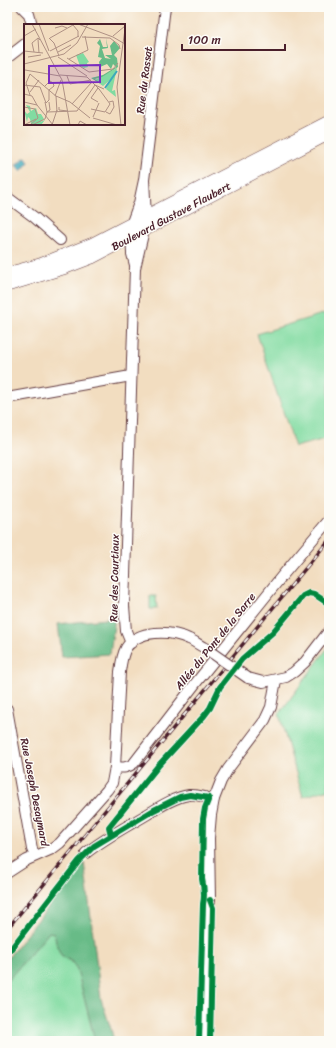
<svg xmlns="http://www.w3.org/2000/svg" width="336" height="1048" font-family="Sriracha,sans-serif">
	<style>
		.green { fill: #81dba1; stroke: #667d66 }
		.forest { fill: #68bb87; stroke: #596d59 }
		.water { fill: #3ca9bb; stroke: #436473 }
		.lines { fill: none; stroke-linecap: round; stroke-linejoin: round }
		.minor-casing { stroke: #633c41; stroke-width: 12 }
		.major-casing { stroke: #633c41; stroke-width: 14 }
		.minor { stroke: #fff; stroke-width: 10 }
		.major { stroke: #fff; stroke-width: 13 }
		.rail-casing { stroke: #4a1f2b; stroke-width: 3.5 }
		.rail { stroke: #fdfcf7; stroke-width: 2; stroke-dasharray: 6; stroke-linecap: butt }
		.minor-bridge-casing { stroke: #633c41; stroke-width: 12; stroke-linecap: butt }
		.minor-bridge { stroke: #fff; stroke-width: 10 }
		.cycleway-casing { stroke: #fdfcf7; stroke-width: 8 }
		.cycleway { stroke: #00873e; stroke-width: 6 }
		.labels { text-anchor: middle; stroke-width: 3; stroke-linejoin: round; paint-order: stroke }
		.street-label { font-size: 11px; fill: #4a1f2b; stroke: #fdfcf7 }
		.inset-river { fill: none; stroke: #3ca9bb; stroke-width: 2 }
		.inset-road { fill: none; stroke: #af9184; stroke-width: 1 }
		.view { fill: #7b2cbf; fill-opacity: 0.15; stroke: #7b2cbf; stroke-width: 2 }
		.inset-edge { fill: none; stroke: #4a1f2b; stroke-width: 2 }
	</style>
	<rect width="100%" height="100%" fill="#fdfcf7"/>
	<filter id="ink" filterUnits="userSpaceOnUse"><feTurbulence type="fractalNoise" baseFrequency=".025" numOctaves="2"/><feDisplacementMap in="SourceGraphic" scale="8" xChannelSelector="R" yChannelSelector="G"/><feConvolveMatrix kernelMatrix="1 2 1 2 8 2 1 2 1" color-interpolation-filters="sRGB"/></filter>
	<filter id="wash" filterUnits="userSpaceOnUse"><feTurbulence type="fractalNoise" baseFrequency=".012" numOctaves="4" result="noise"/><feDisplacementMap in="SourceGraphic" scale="16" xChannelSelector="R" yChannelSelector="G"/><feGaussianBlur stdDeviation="0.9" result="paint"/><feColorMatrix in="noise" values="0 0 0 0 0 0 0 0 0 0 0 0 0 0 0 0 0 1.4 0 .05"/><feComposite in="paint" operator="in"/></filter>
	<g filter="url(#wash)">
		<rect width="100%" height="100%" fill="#f2ddc0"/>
		<g class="green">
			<polygon points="329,312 329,438 295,447 257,334"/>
			<polygon points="150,596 156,596 157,609 150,609"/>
			<polygon points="329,646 329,789 303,797 279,714"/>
			<polygon points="49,932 54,933 57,946 61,955 72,962 77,969 95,1041 7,1041 7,981 45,937"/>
		</g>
		<g class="forest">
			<polygon points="115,618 110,654 62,657 58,624"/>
			<polygon points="84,862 101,999 111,1029 114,1041 95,1041 77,969 72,962 61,955 57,946 54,933 49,932 45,937 7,981 7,959"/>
		</g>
		<polygon class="water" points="25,157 26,157 29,162 21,171 16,165"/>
	</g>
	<g filter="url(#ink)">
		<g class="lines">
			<defs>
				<g id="minor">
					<polyline points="22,7 29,14 32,25"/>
					<polyline points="7,58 25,44"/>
					<polyline points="7,197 34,217 60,240"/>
					<polyline points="135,265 132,254 131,225 139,203 144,180 165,7"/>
					<polyline points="7,398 131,376"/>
					<polyline points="131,643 126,631 124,606 135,268 144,230 146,217 144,180"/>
					<polyline points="248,678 263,682 286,677 294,672 305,662 329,631"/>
					<polyline points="7,709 32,849 35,856"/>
					<path d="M115 767C123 768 128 768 134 763L195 684 282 576 329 520"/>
					<path d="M86 853C101 841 117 832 134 822 149 814 172 797 189 795 197 794 206 798 214 799"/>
					<path d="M7 873 27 860 52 849 60 843 107 790 112 783 115 767 120 672C121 664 122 655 126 648 138 629 170 630 189 639 194 641 199 645 205 648"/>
					<polyline points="203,1041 205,1005 207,990 210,900 209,838 211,815 214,799 221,781 228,769 265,720 271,707 276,680"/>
				</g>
				<g id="major">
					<polyline points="7,274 40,265 93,244 329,122"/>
					<polyline points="7,285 66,267 92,257 329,133"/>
				</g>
			</defs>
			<use href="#minor" class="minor-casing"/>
			<use href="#major" class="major-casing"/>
			<use href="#minor" class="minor"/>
			<use href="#major" class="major"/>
			<defs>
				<polyline id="rail" points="7,929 329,540"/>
			</defs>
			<use href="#rail" class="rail-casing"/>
			<use href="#rail" class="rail"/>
			<defs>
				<polyline id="minor-bridge" points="205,648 248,678"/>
			</defs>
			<use href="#minor-bridge" class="minor-bridge-casing"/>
			<use href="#minor-bridge" class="minor-bridge"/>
			<defs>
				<g id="cycleway">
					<polyline points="111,835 109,827 158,766 204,716 210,708 220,687 242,659 273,632 303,596 309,593 314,594 329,604"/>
					<path d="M7 954 79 861 94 846 154 810 180 797 190 795 209 798 205 808 203 819 202 879C204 888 205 895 203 904L199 1041"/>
					<polyline points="210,1041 213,908 210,900"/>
				</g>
			</defs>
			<use href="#cycleway" class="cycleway-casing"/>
			<use href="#cycleway" class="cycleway"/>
		</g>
	</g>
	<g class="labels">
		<g class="street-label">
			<text transform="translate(144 80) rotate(-83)" y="4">Rue du Rassat</text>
			<text transform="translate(171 216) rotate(-28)" y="4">Boulevard Gustave Flaubert</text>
			<text transform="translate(114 578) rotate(-89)" y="4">Rue des Courtiaux</text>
			<text transform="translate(215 641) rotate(-51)" y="4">Allée du Pont de la Sarre</text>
			<text transform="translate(35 792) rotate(79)" y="4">Rue Joseph Desaymard</text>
		</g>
	</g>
	<g transform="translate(24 24)">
		<rect width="101" height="101" fill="#f2ddc0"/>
		<path d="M59 29 65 38 63 39 64 43 60 44 56 42 52 31ZM93 44 88 67 91 66 92 73 82 65 86 56 79 62 71 56ZM2 81 6 82 7 87 12 84 14 90H17L20 95 16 98 21 96 17 101H3L7 100 6 95 4 93 3 98 0 86 3 90 6 88Z" fill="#81dba1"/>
		<path d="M82 14 84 24 78 25 81 34 87 35 81 31H88L86 22 90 17 96 24 90 31 93 34 94 43 78 53 71 55 78 61 67 54 79 51 92 43 89 40 87 45 83 40 76 43 75 38 78 34 74 33 76 22 73 19 76 15 79 23H83Z" fill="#68bb87"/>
		<path class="inset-river" d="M81 64 93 47"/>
		<path class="inset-road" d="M8 0 38 56 46 101M15 0 25 27M54 0 89 13 101 20M49 1 54 7V13M31 4 38 2 43 4M0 12 12 5M89 12 101 2M58 13 86 14 95 21 96 25M25 14 30 19 35 32M26 14 49 1M14 15 15 29M0 27 19 29M26 27 55 12M10 28 8 19 14 14 16 16M34 28 47 21M4 33 17 31M34 33 63 52M43 34 65 48 89 45 94 39M45 35 64 26 61 12M0 40 40 30 53 19 64 0M1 46 36 52M6 50 33 73M6 50 2 59 6 71M36 51 63 53 76 66M43 52 46 60 67 56M0 61 16 63 22 79 25 76V66M21 62 26 57 29 59 30 62 25 66M74 64 67 74 74 78M6 68 15 56M0 70 8 72 13 81M31 72 37 56M0 78 13 81 29 101M21 78 23 88 26 86 25 78M48 80 68 58M0 83 11 85 14 94 6 101M35 83V86L44 87M67 85 81 88 86 80 75 65M33 88 32 72 46 78 66 94M82 88 86 90 90 83 89 77 85 78M69 93 75 79M69 94 93 101M0 101 12 95M8 101 21 95 23 88 53 87 71 61 80 65M28 101 33 86M54 101 56 97 63 101M97 101 93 63 101 5"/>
		<path class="view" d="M76 41V58L25 59V42Z"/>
		<rect width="101" height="101" class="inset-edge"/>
	</g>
	<rect width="336" height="1048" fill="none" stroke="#fdfcf7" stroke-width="24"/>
	<path d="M182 44v6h103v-6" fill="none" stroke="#4a1f2b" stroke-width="2"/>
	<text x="188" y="44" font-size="12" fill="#4a1f2b" stroke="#fdfcf7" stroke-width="3" paint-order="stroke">100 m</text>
</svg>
